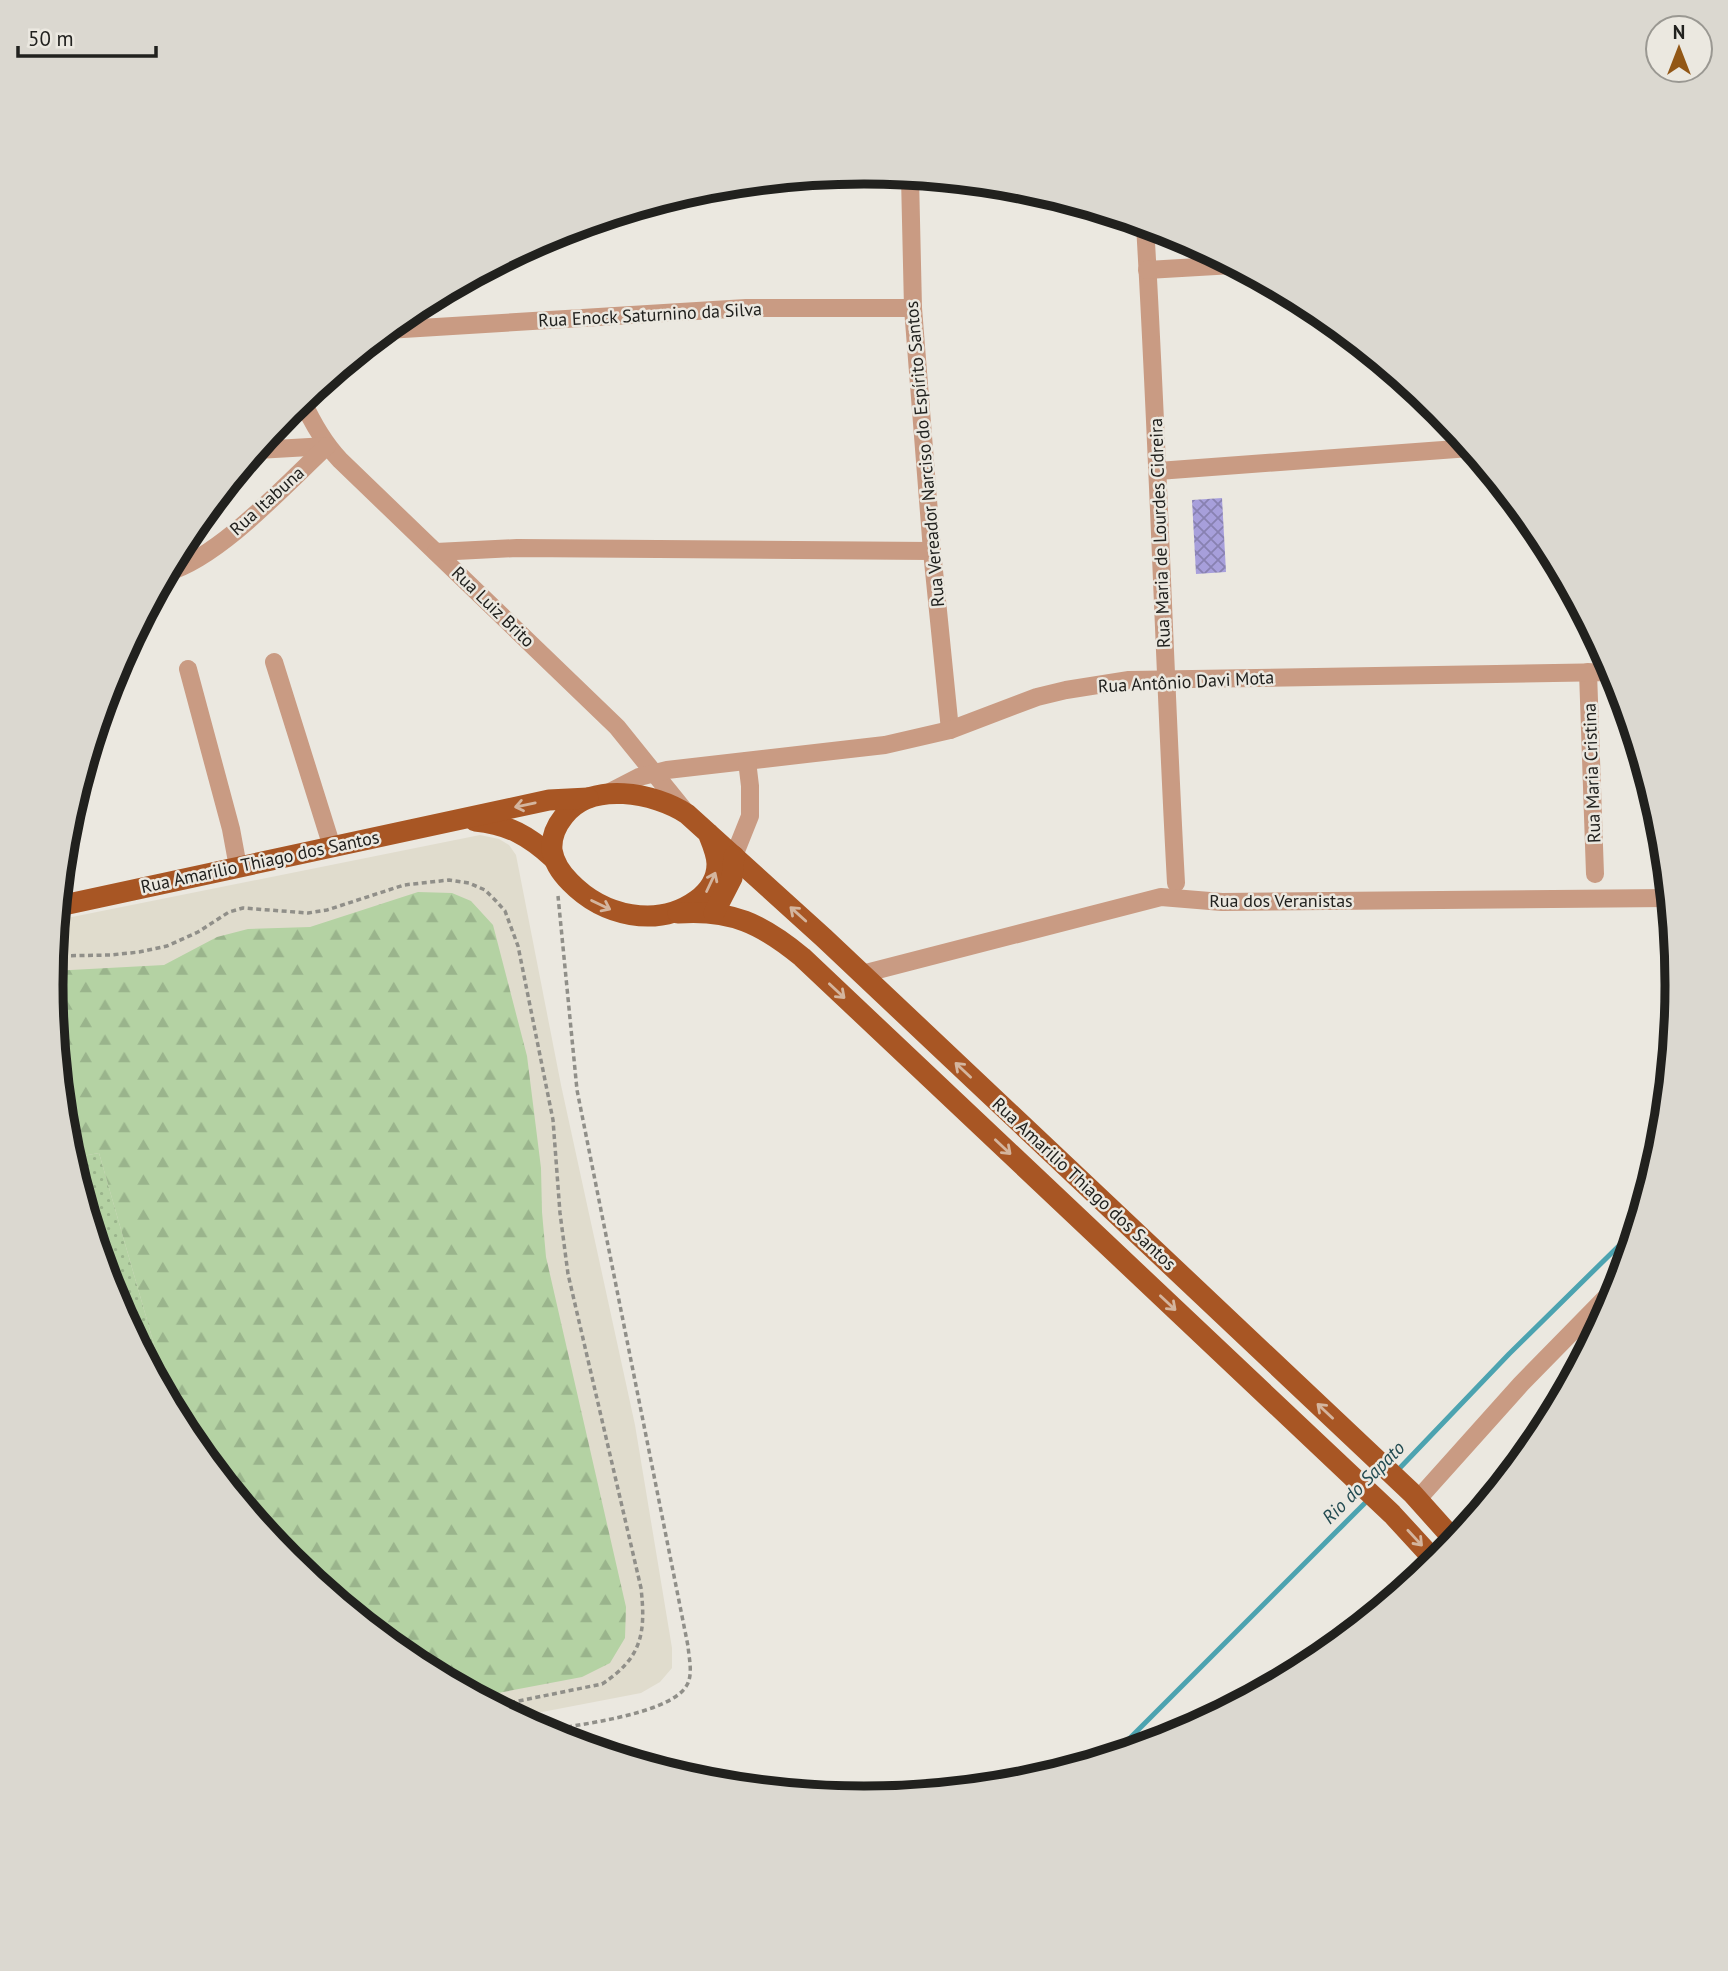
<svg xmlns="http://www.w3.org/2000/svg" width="1728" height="1971" font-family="'PT Sans',sans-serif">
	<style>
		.built { fill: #e0dccd }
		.grass { fill: url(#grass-dots) }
		.forest { fill: url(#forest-firs) }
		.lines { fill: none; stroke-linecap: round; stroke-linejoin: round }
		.stream { stroke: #4ca3b0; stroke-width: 5 }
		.building { fill: url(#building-cross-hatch) }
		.path { stroke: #908f89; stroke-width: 3.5; stroke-dasharray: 5 3.5; stroke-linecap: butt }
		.minor { stroke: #c99b83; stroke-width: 18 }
		.major { stroke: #a85624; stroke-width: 21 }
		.oneway { stroke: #d4b59e }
		.labels { text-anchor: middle; stroke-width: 5; stroke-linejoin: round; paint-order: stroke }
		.street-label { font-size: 18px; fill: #21211e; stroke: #ebe8e0 }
		.water-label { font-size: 19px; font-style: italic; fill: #224b51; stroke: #ebe8e0 }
		.rim { fill: none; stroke: #21211e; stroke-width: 9 }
	</style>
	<defs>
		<pattern id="grass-dots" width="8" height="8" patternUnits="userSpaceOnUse" patternTransform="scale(1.75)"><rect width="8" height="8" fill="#b4d2a3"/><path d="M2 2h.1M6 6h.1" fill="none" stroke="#9ab48c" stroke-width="1.8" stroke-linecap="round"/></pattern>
		<pattern id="forest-firs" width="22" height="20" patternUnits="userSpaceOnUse" patternTransform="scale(1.75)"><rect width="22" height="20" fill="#b4d2a3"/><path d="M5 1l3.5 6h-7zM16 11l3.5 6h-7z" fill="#9ab48c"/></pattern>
		<pattern id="building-cross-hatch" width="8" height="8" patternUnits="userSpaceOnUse" patternTransform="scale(1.75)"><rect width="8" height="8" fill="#a79fdb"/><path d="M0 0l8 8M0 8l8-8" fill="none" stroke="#8881b1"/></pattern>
	</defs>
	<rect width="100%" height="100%" fill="#ebe8e0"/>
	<polygon class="built" points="480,835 499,839 509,845 516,855 561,1085 635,1425 672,1648 672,1668 660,1682 641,1693 516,1717 412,1661 289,1560 188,1437 113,1296 66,1144 51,985 57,920"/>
	<polygon class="grass" points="99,1153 172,1407 113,1296 71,1158"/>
	<polygon class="forest" points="418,892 452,893 471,901 493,925 527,1056 541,1168 542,1212 546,1257 626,1607 625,1638 610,1663 582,1677 477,1697 412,1661 289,1560 188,1437 172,1407 99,1153 71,1158 66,1144 51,985 52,971 164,965 217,937 248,929 310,927"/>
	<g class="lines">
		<g class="stream">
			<polyline points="1396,1472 1509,1354 1636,1229"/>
			<polyline points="1112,1756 1369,1499"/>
		</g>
	</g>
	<polygon class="building" points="1222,498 1226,572 1196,574 1192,500"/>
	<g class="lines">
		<g class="path">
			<path d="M54 956 110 955 139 952 167 946 198 932 229 912 243 908 308 913 327 910 404 885 449 880 469 883 485 890 496 901 505 911 518 946 553 1120 560 1213 568 1274 641 1588C646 1633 642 1658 602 1684L494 1706"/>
			<path d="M542 1731C576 1725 665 1715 685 1688 694 1677 689 1659 688 1646L577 1090 558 896"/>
		</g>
		<g class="minor">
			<polyline points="910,177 913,308 932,551 950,730"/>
			<path d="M1145 225C1158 444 1164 663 1176 883"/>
			<polyline points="1147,270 1233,265"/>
			<polyline points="387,330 746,308 913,308"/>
			<path d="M302 400C312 422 323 442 340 460L617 727 684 810"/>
			<polyline points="257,450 327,446"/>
			<polyline points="1158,471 1470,448"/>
			<polyline points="436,552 517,548 932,551"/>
			<path d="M168 572C221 556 286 484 327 446"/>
			<polyline points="274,662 332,847"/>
			<polyline points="188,669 231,829 238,867"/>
			<polyline points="1588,672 1595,874"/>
			<polyline points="608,793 639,777 667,770 885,745 950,730 1037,697 1066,690 1129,680 1614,672"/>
			<polyline points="734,856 750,816 750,786 747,761"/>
			<polyline points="862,974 1161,897 1222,902 1669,898"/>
			<polyline points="1418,1499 1521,1384 1619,1284"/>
		</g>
		<g class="major">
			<path d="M475 821C508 824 529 836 553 858"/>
			<path d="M708 833C712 843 717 854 717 864 717 879 709 891 697 900 657 929 603 916 570 882 562 874 554 863 552 850 551 837 556 826 564 816 591 780 655 793 687 814L824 938 1412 1493 1455 1541"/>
			<polyline points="59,906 549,800 588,798"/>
			<path d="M678 913C731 909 762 924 802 957L1392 1514 1437 1563"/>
			<polyline points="714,913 732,878 734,856"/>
		</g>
	</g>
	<defs><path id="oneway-shaft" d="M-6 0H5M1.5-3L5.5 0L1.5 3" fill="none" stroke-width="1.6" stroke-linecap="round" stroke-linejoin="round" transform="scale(1.75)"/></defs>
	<g class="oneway">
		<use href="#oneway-shaft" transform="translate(525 805) rotate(168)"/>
		<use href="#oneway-shaft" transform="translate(711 882) rotate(-65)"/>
		<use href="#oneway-shaft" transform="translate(601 905) rotate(26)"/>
		<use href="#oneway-shaft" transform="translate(798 914) rotate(-138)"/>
		<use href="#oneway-shaft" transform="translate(837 991) rotate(43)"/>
		<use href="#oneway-shaft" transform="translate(963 1070) rotate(-137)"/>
		<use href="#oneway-shaft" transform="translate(1003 1147) rotate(43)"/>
		<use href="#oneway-shaft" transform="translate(1168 1303) rotate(43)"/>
		<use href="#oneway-shaft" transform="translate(1325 1411) rotate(-137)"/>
		<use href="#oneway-shaft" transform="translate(1415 1538) rotate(47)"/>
	</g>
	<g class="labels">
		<g class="street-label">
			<text transform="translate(650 315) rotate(-3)" y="6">Rua Enock Saturnino da Silva</text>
			<text transform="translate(925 454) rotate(-95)" y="6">Rua Vereador Narciso do Espírito Santos</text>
			<text transform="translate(267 501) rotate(-42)" y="6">Rua Itabuna</text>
			<text transform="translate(1160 533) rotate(-92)" y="6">Rua Maria de Lourdes Cidreira</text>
			<text transform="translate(493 607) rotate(44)" y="6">Rua Luiz Brito</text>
			<text transform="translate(1186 682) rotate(-3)" y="6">Rua Antônio Davi Mota</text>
			<text transform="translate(1592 773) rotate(-92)" y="6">Rua Maria Cristina</text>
			<text transform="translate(260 862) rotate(-12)" y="6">Rua Amarilio Thiago dos Santos</text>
			<text x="1281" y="907">Rua dos Veranistas</text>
			<text transform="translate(1084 1184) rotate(43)" y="6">Rua Amarilio Thiago dos Santos</text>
		</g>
		<g class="water-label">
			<text transform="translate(1363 1482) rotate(-45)" y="7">Rio do Sapato</text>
		</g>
	</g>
	<path d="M0 0H1728V1971H0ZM63 985a801 801 0 1 1 1602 0a801 801 0 1 1-1602 0Z" fill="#dbd8d0" fill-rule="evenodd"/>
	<path class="rim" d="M63 985a801 801 0 1 1 1602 0a801 801 0 1 1-1602 0Z"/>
	<g transform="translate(1679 49)"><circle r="33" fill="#ebe8e0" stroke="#9a9892" stroke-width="2"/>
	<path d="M0-5L12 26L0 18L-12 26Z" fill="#925716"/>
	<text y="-10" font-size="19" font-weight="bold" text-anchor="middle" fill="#21211e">N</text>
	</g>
	<path d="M18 46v10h138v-10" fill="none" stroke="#21211e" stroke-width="3.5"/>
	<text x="28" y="46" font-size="21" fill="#21211e" stroke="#ebe8e0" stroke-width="5" paint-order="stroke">50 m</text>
</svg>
